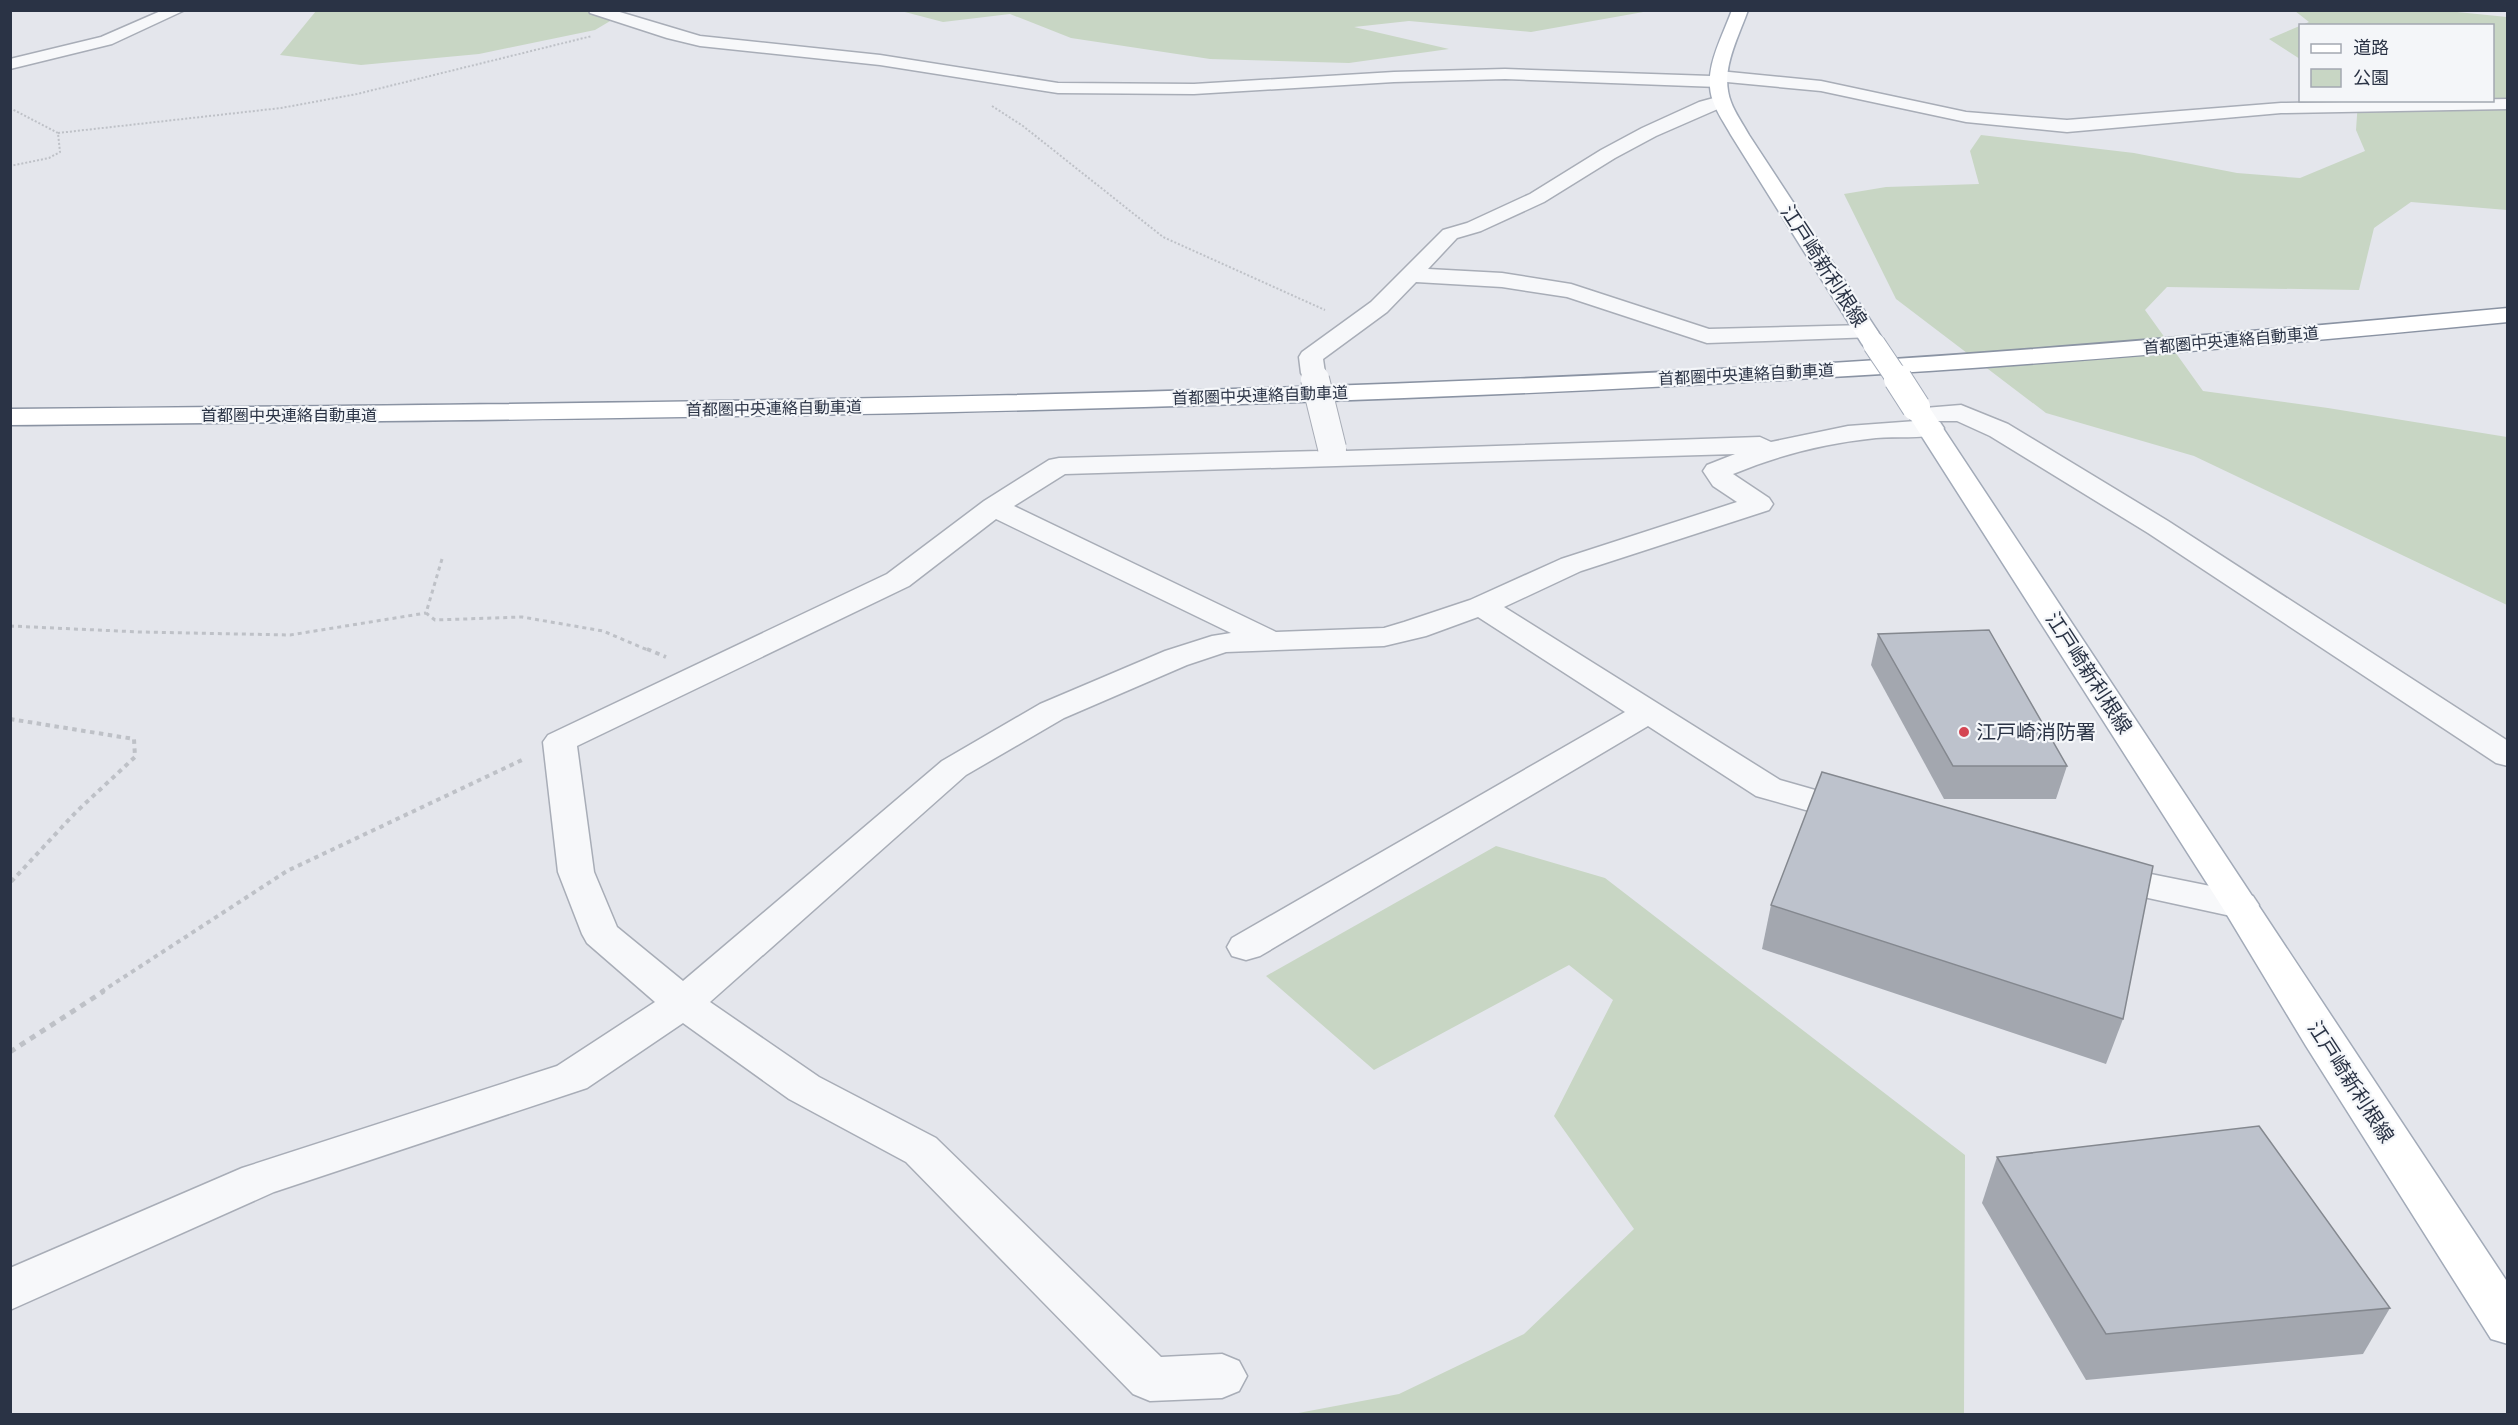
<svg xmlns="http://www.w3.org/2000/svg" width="2518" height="1425" font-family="'Roboto Condensed','Noto Sans JP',sans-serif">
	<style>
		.green { fill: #c8d6c4 }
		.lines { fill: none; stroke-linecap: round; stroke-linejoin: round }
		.minor-casing { stroke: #a8adb7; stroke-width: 3 }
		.major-casing { stroke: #a2aab8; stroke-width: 3 }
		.highway-casing { stroke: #8a93a3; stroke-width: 3 }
		.path-far3 { stroke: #bec1c7; stroke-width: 2; stroke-dasharray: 2 2; stroke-linecap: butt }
		.path-far2 { stroke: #bec1c7; stroke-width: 3; stroke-dasharray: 4 4; stroke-linecap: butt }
		.path-far1 { stroke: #bec1c7; stroke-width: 4; stroke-dasharray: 4.5 4.5; stroke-linecap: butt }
		.path { stroke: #bec1c7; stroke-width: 5; stroke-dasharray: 6 6; stroke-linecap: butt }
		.minor { fill: #f7f8fa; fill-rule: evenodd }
		.major { fill: #fff; fill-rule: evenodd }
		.highway { fill: #fff; fill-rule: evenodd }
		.minor-bridge-far1-casing { stroke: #a8adb7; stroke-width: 24; stroke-linecap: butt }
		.minor-bridge-casing { stroke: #a8adb7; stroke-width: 30; stroke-linecap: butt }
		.major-bridge-far1-casing { stroke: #a2aab8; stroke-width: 24; stroke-linecap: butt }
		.major-bridge-casing { stroke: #a2aab8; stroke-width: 30; stroke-linecap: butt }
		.minor-bridge-far1 { stroke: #f7f8fa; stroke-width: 22 }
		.minor-bridge { stroke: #f7f8fa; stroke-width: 28 }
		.major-bridge-far1 { stroke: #fff; stroke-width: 22 }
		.major-bridge { stroke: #fff; stroke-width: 28 }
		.wall { fill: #a3a7af }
		.building { fill: #bdc2cc; stroke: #84888f; stroke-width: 1.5 }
		.poi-dot { fill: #d44653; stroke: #f4f6f9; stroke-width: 2 }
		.labels { text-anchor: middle; stroke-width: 4.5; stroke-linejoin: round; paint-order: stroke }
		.far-street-label { font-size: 16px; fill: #2a3345; stroke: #f4f6f9 }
		.street-label { font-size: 20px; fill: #2a3345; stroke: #f4f6f9 }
		.poi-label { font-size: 20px; fill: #2a3345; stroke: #f4f6f9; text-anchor: start }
	</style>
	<rect width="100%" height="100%" fill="#e4e6ec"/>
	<g class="green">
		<polygon points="2437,10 2507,17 2507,210 2411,202 2374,228 2359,290 2167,287 2145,310 2203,391 2328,408 2507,437 2507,605 2194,456 2046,413 1896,299 1844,194 1886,187 1979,184 1970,151 1981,135 2134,153 2237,173 2300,178 2365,151 2356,130 2358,101 2492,100 2492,26 2300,26 2300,59 2269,39 2309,22 2295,11"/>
		<polygon points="316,11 627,11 595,30 479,54 361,65 280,55"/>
		<polygon points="901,11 1649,11 1531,32 1409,21 1354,27 1449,49 1349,63 1210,59 1071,38 1010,14 943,22"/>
		<polygon points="1496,846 1605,878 1965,1155 1964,1414 1293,1414 1399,1394 1524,1334 1634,1229 1554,1116 1613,1000 1569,965 1374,1070 1266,976"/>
	</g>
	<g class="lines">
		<defs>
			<g id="minor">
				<polygon points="163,10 185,10 112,44 10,69 10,59 101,37"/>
				<polygon points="589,10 613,10 700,36 880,55 1058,83 1194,84 1394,72 1505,69 1711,76 1713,72 1719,71 1821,81 1966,112 2067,120 2281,103 2508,99 2508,109 2281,113 2067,132 1966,122 1821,91 1727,82 1724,86 1718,87 1505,79 1394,82 1194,94 1058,93 880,65 700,46 667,38 590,13"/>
				<polygon points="1721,96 1727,97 1730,101 1727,105 1656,136 1615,158 1544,202 1481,231 1457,238 1428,269 1502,273 1571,284 1709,329 1866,325 1874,327 1878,332 1874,337 1707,343 1567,297 1502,287 1416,282 1387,312 1323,359 1325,373 1322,378 1313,380 1304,378 1301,373 1299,357 1302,352 1371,302 1443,230 1467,223 1530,194 1601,150 1642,128 1699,102"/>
				<path d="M1961 405 2008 424 2168 521 2508 741V766L2496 763 2148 533 1990 436 1957 421H1936L1940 422 1944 428 1940 434C1920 439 1897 436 1876 438 1826 443 1779 455 1733 474L1769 498 1773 504 1769 510 1581 571 1504 607 1780 780 1868 805 1873 813 1868 821 1855 824 1756 796 1648 726 1260 956 1246 960 1232 956 1227 947 1232 938 1625 712 1478 617 1426 636 1384 646 1226 652 1187 665 1064 718 966 775 710 1002 819 1077 936 1138 1161 1357 1222 1354 1239 1361 1247 1376 1239 1391 1222 1398 1150 1401 1133 1394 906 1162 789 1099 683 1023 587 1088 274 1192 10 1310V1268L242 1168 557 1066 655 1002 587 943 582 934 558 872 543 742 548 735 887 574 984 501 1049 460 1059 458 1320 451 1319 448 1323 442 1332 440 1341 442 1346 451 1760 437 1771 442 1848 426 1916 421 1912 419 1908 414 1912 409ZM1735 454 1707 465 1703 471 1713 486 1737 502 1561 559 1470 600 1404 622 1384 628 1276 632 1014 506 1065 474ZM996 519 1231 633 1212 636 1165 651 1040 704 942 761 683 981 617 927 594 872 577 746 909 586Z"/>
				<polygon points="2106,865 2240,892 2253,896 2259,905 2253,914 2240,918 2093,886 2087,877 2093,868"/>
			</g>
			<g id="major">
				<path d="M1732 10H1748C1738 39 1719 71 1731 102 1735 113 1743 124 1749 135L1886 344 1882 349 1874 351 1866 349 1862 344 1731 135C1725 124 1717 113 1713 101 1702 71 1722 38 1732 10Z"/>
				<polygon points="1916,399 1925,402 1929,407 2508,1283 2508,1344 2491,1339 2306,1046 2224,910 1903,407 1907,402"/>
			</g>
			<path id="highway" d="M2508 308V322C2282 344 2057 364 1831 377 1225 414 618 419 10 425V409C618 404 1225 398 1831 363 2057 349 2282 329 2508 308Z"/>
		</defs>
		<use href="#minor" class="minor-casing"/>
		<use href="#major" class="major-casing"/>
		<use href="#highway" class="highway-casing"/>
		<g class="path-far3">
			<polyline points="2503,10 2508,12"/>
			<polyline points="992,106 1023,126 1163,237 1325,310"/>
			<polyline points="10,108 58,133 60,152 49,158 10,166"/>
			<polyline points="58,133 281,108 357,94 592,36"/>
		</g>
		<g class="path-far2">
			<polyline points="442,559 426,613 435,620 522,617 603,631 650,651"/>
			<polyline points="10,626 140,632 290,635 426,613"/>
		</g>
		<g class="path-far1">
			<polyline points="647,649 666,657"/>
			<polyline points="10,719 134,739 135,757 76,812 10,883"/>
			<polyline points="101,992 287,871 524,759"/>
		</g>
		<polyline class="path" points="10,1052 104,991"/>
		<use href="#minor" class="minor"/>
		<use href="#major" class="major"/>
		<use href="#highway" class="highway"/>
		<defs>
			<polyline id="minor-bridge-far1" points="1313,373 1315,381"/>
			<polyline id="minor-bridge" points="1315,379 1332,448"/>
			<polyline id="major-bridge-far1" points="1874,344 1899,381"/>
			<polyline id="major-bridge" points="1898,379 1916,407"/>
		</defs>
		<use href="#minor-bridge-far1" class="minor-bridge-far1-casing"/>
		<use href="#minor-bridge" class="minor-bridge-casing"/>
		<use href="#major-bridge-far1" class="major-bridge-far1-casing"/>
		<use href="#major-bridge" class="major-bridge-casing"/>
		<use href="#minor-bridge-far1" class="minor-bridge-far1"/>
		<use href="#minor-bridge" class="minor-bridge"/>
		<use href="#major-bridge-far1" class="major-bridge-far1"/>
		<use href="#major-bridge" class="major-bridge"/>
	</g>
	<g class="wall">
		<polygon points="1878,634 2067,766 2056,799 1944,799 1871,665"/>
		<polygon points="1771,905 2123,1019 2106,1064 1762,949"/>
		<polygon points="1997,1157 2390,1308 2363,1354 2086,1380 1982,1203"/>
	</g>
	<g class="building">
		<polygon points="1989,630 2067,766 1953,766 1878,634"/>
		<polygon points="1822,772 2153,866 2123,1019 1771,905"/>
		<polygon points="2259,1126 2390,1308 2106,1334 1997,1157"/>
	</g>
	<circle class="poi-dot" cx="1964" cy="732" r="6"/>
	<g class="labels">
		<g class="far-street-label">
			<text transform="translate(2231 340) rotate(-5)" y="6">首都圏中央連絡自動車道</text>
			<text transform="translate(1746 374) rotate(-3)" y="6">首都圏中央連絡自動車道</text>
			<text transform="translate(1260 395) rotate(-2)" y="6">首都圏中央連絡自動車道</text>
			<text transform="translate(774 408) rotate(-1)" y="6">首都圏中央連絡自動車道</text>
			<text x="289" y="421">首都圏中央連絡自動車道</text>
		</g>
		<g class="street-label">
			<text transform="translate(1824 266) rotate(57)" y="7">江戸崎新利根線</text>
			<text transform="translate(2089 673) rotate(57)" y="7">江戸崎新利根線</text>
			<text transform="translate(2351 1082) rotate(57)" y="7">江戸崎新利根線</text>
		</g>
		<g class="poi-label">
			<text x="1976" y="739">江戸崎消防署</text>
		</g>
	</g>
	<rect width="2518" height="1425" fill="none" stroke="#2a3345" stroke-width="24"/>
	<rect x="2299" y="24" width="195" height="78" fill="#f4f6f9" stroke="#a3a8b1" stroke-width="1.5"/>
	<rect x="2311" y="44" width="30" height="9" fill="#ffffff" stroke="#a3a8b1" stroke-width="1.5"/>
	<text x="2353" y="54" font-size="18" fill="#2a3345">道路</text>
	<rect x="2311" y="69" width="30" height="18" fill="#c8d6c4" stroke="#a3a8b1" stroke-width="1.5"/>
	<text x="2353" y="84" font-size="18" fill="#2a3345">公園</text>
</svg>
